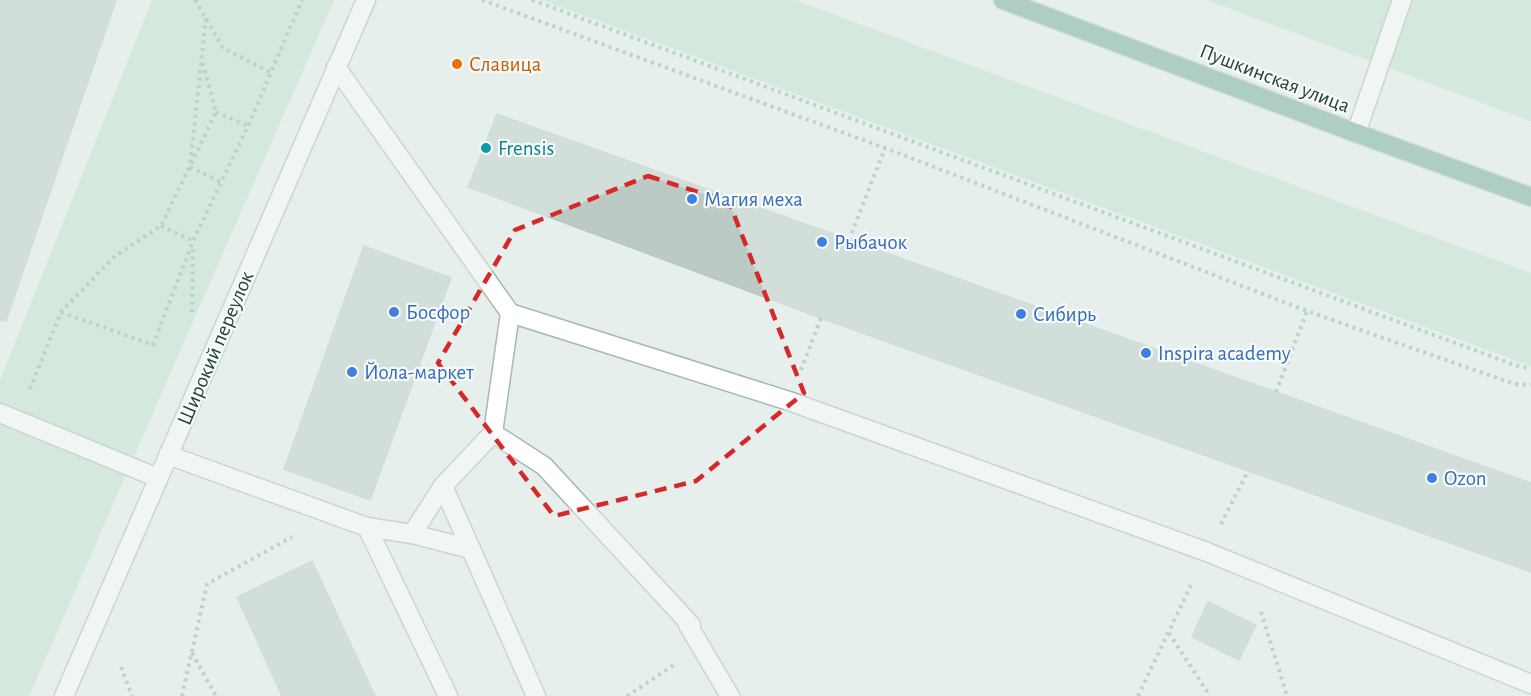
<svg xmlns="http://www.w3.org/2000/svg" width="1531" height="696" font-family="'Alegreya Sans',sans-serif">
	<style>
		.green { fill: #bfe0c8 }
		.building { fill: #bbcac4; stroke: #b8c9c2; stroke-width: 1.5 }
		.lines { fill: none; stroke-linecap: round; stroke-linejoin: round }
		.lane-casing { stroke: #a8b8b2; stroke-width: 21 }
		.secondary-casing { stroke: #a4bbb3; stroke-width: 21 }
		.primary-casing { stroke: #c2cac8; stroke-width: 21 }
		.path { stroke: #86b3a5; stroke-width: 4; stroke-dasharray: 3 4.5; stroke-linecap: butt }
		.lane { stroke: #fff; stroke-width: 18 }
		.secondary { stroke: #fff; stroke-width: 18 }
		.primary { stroke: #6aa596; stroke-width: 18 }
		.marked { fill: none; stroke: #d62828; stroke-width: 4.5; stroke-dasharray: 12 8; stroke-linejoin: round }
		.food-dot { fill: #e8710a; stroke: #f7fbf9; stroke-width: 2 }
		.culture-dot { fill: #0f9aa8; stroke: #f7fbf9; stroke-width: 2 }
		.shop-dot { fill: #3f7fe0; stroke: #f7fbf9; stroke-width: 2 }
		.labels { text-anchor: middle; stroke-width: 4.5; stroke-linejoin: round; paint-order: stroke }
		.food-label { font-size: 21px; fill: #c56008; stroke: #f7fbf9; text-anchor: start }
		.street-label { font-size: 21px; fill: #24423a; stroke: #f7fbf9 }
		.culture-label { font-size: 21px; fill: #0d838f; stroke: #f7fbf9; text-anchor: start }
		.shop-label { font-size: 21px; fill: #366cbe; stroke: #f7fbf9; text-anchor: start }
	</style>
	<rect width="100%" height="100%" fill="#e6efeb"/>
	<g class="green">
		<polygon points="152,0 334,0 29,696 0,696 0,380"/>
		<polygon points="542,0 795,0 1531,273 1531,366"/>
		<polygon points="1206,0 1531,0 1531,121"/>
	</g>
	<g class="building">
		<polygon points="0,0 116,0 6,321 0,320"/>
		<polygon points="497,114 1531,483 1531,572 837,324 468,187"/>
		<polygon points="364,246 451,278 370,500 284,469"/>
		<polygon points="312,561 375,696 282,696 237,597"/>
		<polygon points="1208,602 1256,625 1239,660 1192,637"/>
	</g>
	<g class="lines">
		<defs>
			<g id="lane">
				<polyline points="336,67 510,313 789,401 1207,552 1531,684"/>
				<polyline points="1356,133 1402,0"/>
				<polyline points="0,413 158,478"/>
				<polyline points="493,433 544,466 691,625 688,625 730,696"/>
				<polyline points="168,455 367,527 448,696"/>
				<polyline points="443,486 536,696"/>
				<polyline points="367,527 412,534 443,486 493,433 510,313"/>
				<polyline points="412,534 471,549"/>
			</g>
			<polyline id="secondary" points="64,696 366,0"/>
			<polyline id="primary" points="1003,0 1356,133 1531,197"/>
		</defs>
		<use href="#lane" class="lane-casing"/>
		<use href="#secondary" class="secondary-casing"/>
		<use href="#primary" class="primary-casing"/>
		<g class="path">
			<polyline points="195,0 223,48 270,72"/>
			<polyline points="482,0 885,148 1307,311 1514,384 1531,385"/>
			<polyline points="532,0 1520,367 1531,368"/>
			<polyline points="206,18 190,167 221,182"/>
			<polyline points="216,112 248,126"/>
			<polyline points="161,226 193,241"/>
			<polyline points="849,240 885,148"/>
			<polyline points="61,312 153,345 193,241 248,126 302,0"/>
			<polyline points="192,312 193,245"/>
			<polyline points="801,370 821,318"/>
			<polyline points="30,389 61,312 115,256 161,226 216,112 202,60"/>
			<polyline points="1276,392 1307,311"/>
			<polyline points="1221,524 1248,471"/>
			<polyline points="1261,612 1287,696"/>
			<polyline points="1169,633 1210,696"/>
			<polyline points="192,653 216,696"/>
			<polyline points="121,667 132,696"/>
			<polyline points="182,696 207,584 292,537"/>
			<polyline points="627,696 674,665"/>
			<polyline points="1138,696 1193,581"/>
		</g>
		<use href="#lane" class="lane"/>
		<use href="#secondary" class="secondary"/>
		<use href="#primary" class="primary"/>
	</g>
	<path d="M0 0H1531V696H0ZM648 176 729 202 804 393 696 481 554 516 438 363 515 230Z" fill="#e6efeb" fill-opacity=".55" fill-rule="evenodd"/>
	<path class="marked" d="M648 176 729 202 804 393 696 481 554 516 438 363 515 230Z"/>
	<circle class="food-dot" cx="457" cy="64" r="6"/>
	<circle class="culture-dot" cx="486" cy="148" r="6"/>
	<g class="shop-dot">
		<circle cx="692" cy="199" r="6"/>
		<circle cx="822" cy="242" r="6"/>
		<circle cx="394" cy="312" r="6"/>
		<circle cx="1021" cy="314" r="6"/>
		<circle cx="1146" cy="353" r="6"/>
		<circle cx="352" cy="372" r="6"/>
		<circle cx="1432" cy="478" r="6"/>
	</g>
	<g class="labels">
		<g class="food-label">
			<text x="469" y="71">Славица</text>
		</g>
		<g class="street-label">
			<text transform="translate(1275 78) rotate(21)" y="7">Пушкинская улица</text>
			<text transform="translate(215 348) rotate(-67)" y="7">Широкий переулок</text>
		</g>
		<g class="culture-label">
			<text x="498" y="155">Frensis</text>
		</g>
		<g class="shop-label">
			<text x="704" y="206">Магия меха</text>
			<text x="834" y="249">Рыбачок</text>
			<text x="406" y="319">Босфор</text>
			<text x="1033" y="321">Сибирь</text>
			<text x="1158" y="360">Inspira academy</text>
			<text x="364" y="379">Йола-маркет</text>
			<text x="1444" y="485">Ozon</text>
		</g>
	</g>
</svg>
